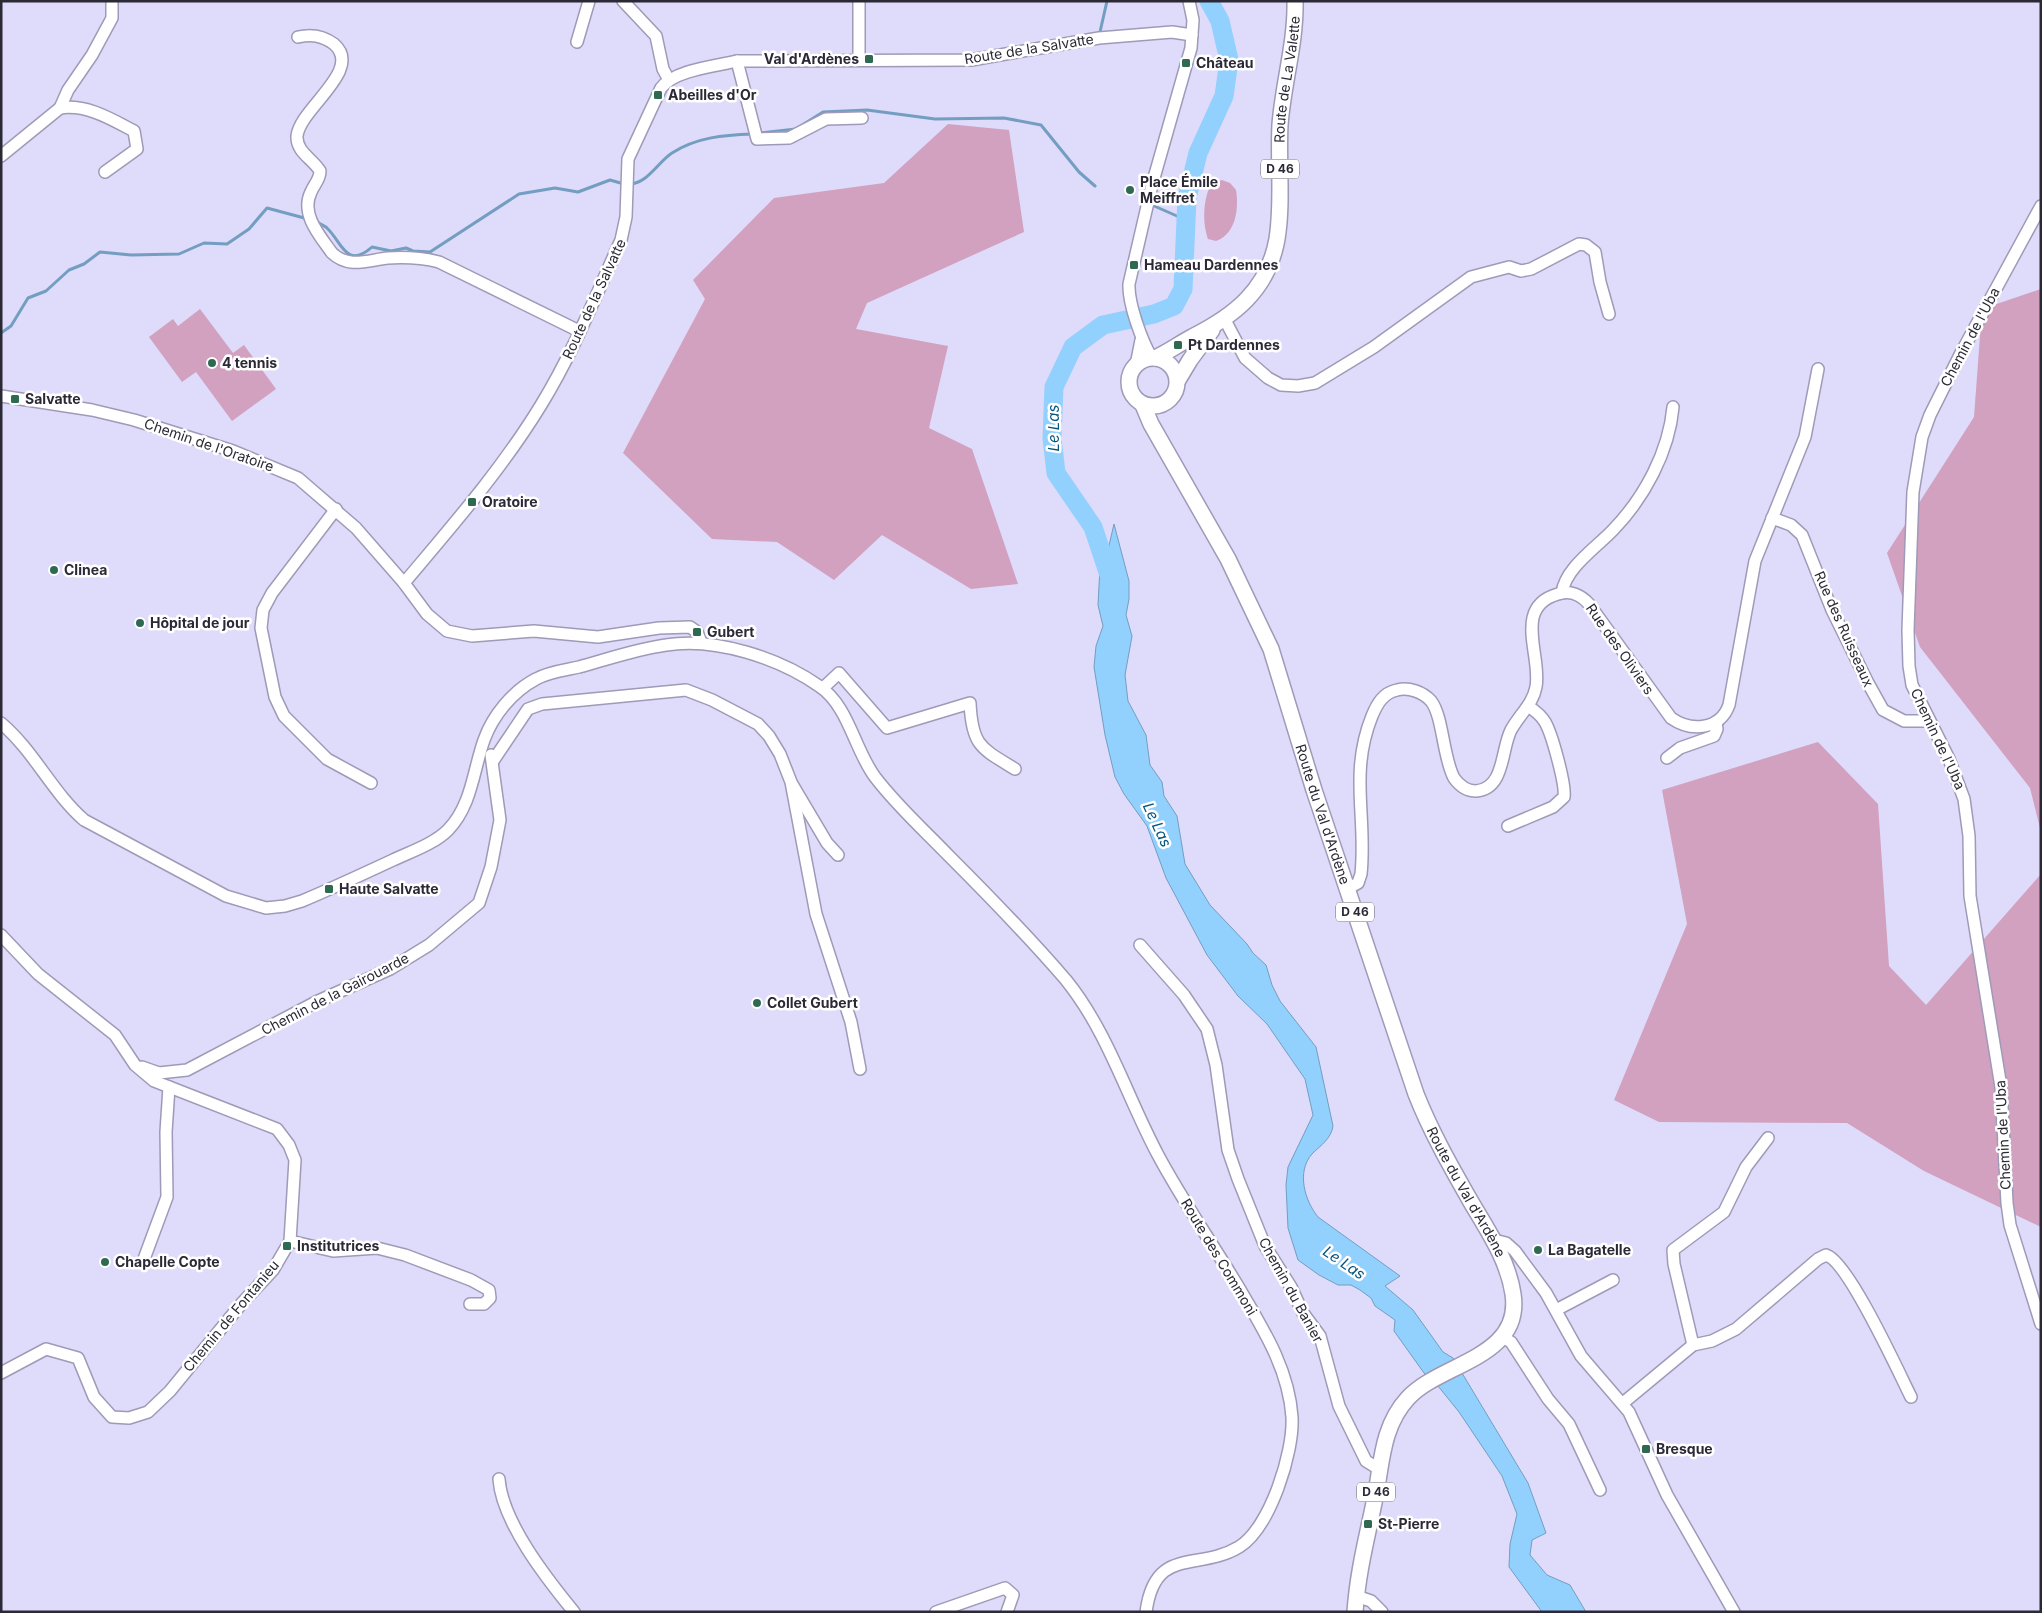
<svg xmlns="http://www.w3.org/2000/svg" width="2042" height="1613" font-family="Inter,sans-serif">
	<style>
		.green { fill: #d1a1bf }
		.water { fill: #92d0fd; stroke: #739ec1 }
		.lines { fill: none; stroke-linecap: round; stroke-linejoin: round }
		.stream { stroke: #739ec1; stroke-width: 3 }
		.river { stroke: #92d0fd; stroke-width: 19 }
		.minor-casing { stroke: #9e9ab7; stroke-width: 14 }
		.major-casing { stroke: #9e9ab7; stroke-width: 18 }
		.minor { stroke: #fff; stroke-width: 11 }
		.major { stroke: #fff; stroke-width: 15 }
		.poi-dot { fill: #2f6952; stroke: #fff; stroke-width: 2 }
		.labels { text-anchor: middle; stroke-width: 5; stroke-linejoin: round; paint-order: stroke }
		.shield { fill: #fff; stroke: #6b6972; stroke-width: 1 }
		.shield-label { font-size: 12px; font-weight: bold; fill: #2b2935 }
		.street-label { font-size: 14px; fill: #2b2935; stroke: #fff }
		.poi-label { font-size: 14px; font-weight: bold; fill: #2b2935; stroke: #fff; text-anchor: start }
		.water-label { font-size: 15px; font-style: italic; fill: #07557f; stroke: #fff }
	</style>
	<rect width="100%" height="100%" fill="#dfdbfa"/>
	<g class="green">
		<polygon points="948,124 1009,130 1024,232 867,303 856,329 948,346 929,428 972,449 1018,584 971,589 882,535 834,580 777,542 712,539 623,453 705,299 693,280 774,198 884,183"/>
		<path d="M1222 180 1230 183 1236 190C1239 208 1236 234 1216 241L1208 239C1202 223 1203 197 1212 183Z"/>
		<polygon points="2041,289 2041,832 2030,788 1920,647 1887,553 1974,417 1982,309"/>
		<polygon points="200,309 233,353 244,345 276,389 232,421 196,372 182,382 149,337 173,319 178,326"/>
		<polygon points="1818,742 1878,804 1889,966 1926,1005 2041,874 2041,1227 1924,1171 1847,1123 1659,1122 1614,1100 1687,924 1662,790"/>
	</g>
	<path class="water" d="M1114 524 1129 581V599L1126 615 1132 636 1125 675 1128 701 1146 735 1150 765 1162 782 1164 796 1177 816 1185 864 1210 905 1247 944 1253 953 1266 965 1272 985 1280 1001 1316 1047 1333 1126C1331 1139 1321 1145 1312 1154 1296 1172 1305 1201 1318 1217L1400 1276 1385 1286 1413 1310 1443 1352 1453 1358 1528 1483 1546 1533 1532 1540 1530 1555 1547 1575 1570 1585 1586 1612H1542L1509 1567 1510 1544 1517 1514 1502 1476 1459 1412 1438 1386 1424 1373 1394 1331 1395 1320 1375 1306 1371 1298 1360 1290 1351 1285H1338L1319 1275 1298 1260 1288 1228 1286 1185 1288 1167 1313 1115 1305 1079 1267 1024 1238 996 1207 955 1166 878 1147 826 1124 794 1115 777 1105 735 1094 667 1096 646 1103 626 1098 605 1100 567 1107 554Z"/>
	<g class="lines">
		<g class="stream">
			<polyline points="1100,32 1107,1"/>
			<polyline points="759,133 796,129 823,112 867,110 935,119 1004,118 1041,125 1079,172 1095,186"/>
			<path d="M630 184C648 183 658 162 672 153 697 137 724 135 753 134"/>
			<polyline points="1152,205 1186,220"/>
			<path d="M317 222C320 224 325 226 327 228 342 242 346 270 372 247L391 251 406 248 413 251 430 252 519 194 555 188 578 192 610 180 624 184"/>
			<polyline points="1,333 11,326 28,298 46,291 69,270 84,264 100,252 131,255 179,254 204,243 227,244 249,229 267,208 308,219"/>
		</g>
		<polyline class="river" points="1112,584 1093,527 1056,473 1052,438 1054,387 1073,347 1103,325 1154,314 1174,306 1183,289 1187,198 1198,153 1224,96 1229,60 1220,21 1209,1"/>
		<defs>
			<g id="minor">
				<polyline points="623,1 656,36 663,69 669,80"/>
				<path d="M298 37C311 34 322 35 334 44 364 70 300 108 297 136 296 152 313 159 320 171 320 180 314 184 311 192 300 214 320 236 332 253 349 269 368 260 388 258 405 257 423 258 439 262L579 331"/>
				<polyline points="577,42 589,1"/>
				<polyline points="859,59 859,1"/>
				<polyline points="737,61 757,139 789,138 826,119 862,118"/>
				<path d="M60 108C87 104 111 119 134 131L137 149 105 172"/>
				<polyline points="1,156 60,108 68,90 92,55 112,18 112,1"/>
				<polyline points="2041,206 1961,353 1930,415 1922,437 1913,492 1908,630 1909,666 1912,685 1949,759 1964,799 1969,836 1970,896 2001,1087 2007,1203 2010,1225 2041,1324"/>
				<polyline points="1225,320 1245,358 1268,378 1281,385 1298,386 1315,383 1374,347 1471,277 1509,267 1521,271 1531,269 1579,244 1586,245 1595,252 1600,282 1609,314"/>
				<path d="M1152 358C1142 342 1128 303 1129 284L1152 185 1191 48 1193 20 1189 1"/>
				<polyline points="1136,365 1141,340"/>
				<polyline points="1,396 92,410 134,420 233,451 298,478 356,528 404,583 427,614 447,631 472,636 534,631 598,637 659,628 690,627 697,632 701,642"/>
				<polyline points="336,509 272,593 263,610 261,628 275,697 284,716 327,759 371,783"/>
				<polyline points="1772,518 1791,525 1802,535 1832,610 1868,683 1883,710 1904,721 1929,721"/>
				<path d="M404 583C452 526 502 469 541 405 573 353 596 295 621 240L626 217 628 159 661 88C674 70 716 66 737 61L971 60 1099 38 1172 32 1192 35"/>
				<path d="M1562 593C1565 568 1597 547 1613 530 1644 498 1669 452 1673 407"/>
				<path d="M823 688 839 673 887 728 970 703C972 746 981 748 1015 769"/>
				<path d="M1 723C34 751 52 792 84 820L226 896 266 908 285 906 302 901C333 888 363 874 393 860 410 852 434 844 448 830 472 805 473 771 484 740 493 715 513 691 536 679 548 672 565 670 579 667 608 659 637 649 666 645 715 637 779 658 819 686 849 706 854 749 875 777 897 806 924 830 949 856 989 896 1029 937 1066 980 1108 1032 1127 1097 1158 1155 1183 1202 1215 1247 1242 1293 1265 1332 1289 1371 1292 1417 1294 1452 1270 1528 1239 1547 1197 1572 1155 1545 1146 1612"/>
				<polyline points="1667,758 1680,748 1714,736 1717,729 1716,722"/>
				<polyline points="493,761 528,709 542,704 686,690 712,700 758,724 769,736 780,754 791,782 816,914 851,1022 860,1069"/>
				<polyline points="792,784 827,843 838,855"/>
				<path d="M1508 826 1553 807 1564 797C1566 785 1552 734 1545 722 1541 715 1534 710 1528 706"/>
				<path d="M1347 889 1358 883 1361 874C1367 817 1349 773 1372 716 1377 704 1383 693 1397 690 1409 687 1423 692 1431 701 1443 716 1443 758 1454 778 1459 785 1466 791 1476 791 1505 789 1501 749 1511 730 1519 715 1533 704 1536 687 1542 656 1512 607 1558 594 1570 590 1581 595 1589 604L1671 718C1691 732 1720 730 1729 705L1755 561 1805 437 1818 369"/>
				<polyline points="1,935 38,974 115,1035 135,1065 154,1081 277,1129 289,1145 295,1160 290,1241 273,1270 242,1303 170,1391 148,1412 129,1418 112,1417 94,1397 78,1358 46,1349 1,1373"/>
				<polyline points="1140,945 1184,995 1207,1029 1216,1065 1228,1150 1238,1179 1265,1246 1291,1287 1303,1313 1320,1336 1339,1406 1366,1461 1379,1469"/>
				<polyline points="142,1067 159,1073 187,1070 316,1002 390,969 429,945 479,903 491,867 500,820 491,755"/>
				<polyline points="1494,1240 1506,1243 1515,1251 1546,1293 1581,1356 1629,1412 1667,1495 1734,1612"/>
				<polyline points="290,1241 333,1251 377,1248 405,1255 471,1280 489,1290 490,1298 484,1304 470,1304"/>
				<polyline points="144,1259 167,1197 166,1132 169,1087"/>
				<polyline points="1556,1310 1613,1280"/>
				<polyline points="1502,1337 1511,1342 1548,1399 1569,1424 1600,1490"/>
				<polyline points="1693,1345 1674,1264 1673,1250 1724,1212 1746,1167 1768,1138"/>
				<path d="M1623 1403 1693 1345 1712 1341 1736 1329 1818 1259 1826 1255C1848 1261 1899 1373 1911 1397"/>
				<path d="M499 1479C502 1522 547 1579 574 1612"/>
				<polyline points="1356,1596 1371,1601 1382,1612"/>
				<polyline points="936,1612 1005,1588 1013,1595 1007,1612"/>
			</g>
			<g id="major">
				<circle cx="1153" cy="382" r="24"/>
				<path id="s1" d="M1155 358C1168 352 1179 344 1192 337 1234 316 1268 290 1277 239 1283 202 1278 163 1280 125 1283 84 1296 43 1295 1"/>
				<polyline points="1178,380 1190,360 1212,330"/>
				<path id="s2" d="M1143 405 1151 424 1228 559 1271 649 1314 790 1416 1094C1431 1132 1451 1167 1471 1202 1488 1231 1508 1260 1513 1294 1523 1358 1440 1363 1408 1398 1383 1425 1382 1459 1376 1493 1368 1534 1358 1569 1355 1612"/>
			</g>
		</defs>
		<use href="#minor" class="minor-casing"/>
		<use href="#major" class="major-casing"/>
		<use href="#minor" class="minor"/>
		<use href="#major" class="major"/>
	</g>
	<g class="poi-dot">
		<rect x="864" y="54" width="10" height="10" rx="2.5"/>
		<rect x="1181" y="58" width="10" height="10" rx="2.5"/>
		<rect x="653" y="90" width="10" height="10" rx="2.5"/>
		<circle cx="1130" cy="190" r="5"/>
		<rect x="1129" y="260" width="10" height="10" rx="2.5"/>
		<rect x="1173" y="340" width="10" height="10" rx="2.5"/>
		<circle cx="212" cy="363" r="5"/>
		<rect x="10" y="394" width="10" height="10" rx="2.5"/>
		<rect x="467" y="497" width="10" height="10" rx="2.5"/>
		<circle cx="54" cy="570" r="5"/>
		<circle cx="140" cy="623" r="5"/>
		<rect x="692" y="627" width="10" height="10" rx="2.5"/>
		<rect x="324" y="884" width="10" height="10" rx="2.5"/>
		<circle cx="757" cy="1003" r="5"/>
		<rect x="282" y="1241" width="10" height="10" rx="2.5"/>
		<circle cx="1538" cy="1250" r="5"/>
		<circle cx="105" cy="1262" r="5"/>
		<rect x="1641" y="1444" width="10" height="10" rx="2.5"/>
		<rect x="1363" y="1519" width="10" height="10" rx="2.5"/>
	</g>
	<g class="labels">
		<g class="shield">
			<rect x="1261" y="159.5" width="38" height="19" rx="4"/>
			<rect x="1336" y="902.5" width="38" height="19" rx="4"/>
			<rect x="1357" y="1482.5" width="38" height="19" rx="4"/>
		</g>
		<g class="shield-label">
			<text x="1280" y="173">D 46</text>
			<text x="1355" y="916">D 46</text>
			<text x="1376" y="1496">D 46</text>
		</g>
		<g class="street-label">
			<text transform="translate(1029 49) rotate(-9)" y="5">Route de la Salvatte</text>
			<text dy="5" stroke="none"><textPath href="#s1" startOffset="338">Route de La Valette</textPath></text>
			<text transform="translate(594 299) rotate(-65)" y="5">Route de la Salvatte</text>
			<text transform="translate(1970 337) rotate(-62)" y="5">Chemin de l'Uba</text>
			<text transform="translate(209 445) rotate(19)" y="5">Chemin de l'Oratoire</text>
			<text transform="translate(1844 629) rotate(66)" y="5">Rue des Ruisseaux</text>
			<text transform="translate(1620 649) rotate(55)" y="5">Rue des Oliviers</text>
			<text transform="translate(1938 739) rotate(65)" y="5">Chemin de l'Uba</text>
			<text dy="5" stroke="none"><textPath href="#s2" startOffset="449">Route du Val d'Ardène</textPath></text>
			<text transform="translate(335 994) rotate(-27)" y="5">Chemin de la Gairouarde</text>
			<text transform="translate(2003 1135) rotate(-93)" y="5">Chemin de l'Uba</text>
			<text dy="5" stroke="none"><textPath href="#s2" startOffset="854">Route du Val d'Ardène</textPath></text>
			<text transform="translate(1219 1257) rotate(59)" y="5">Route des Commoni</text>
			<text transform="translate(1291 1290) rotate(61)" y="5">Chemin du Banier</text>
			<text transform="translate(231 1316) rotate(-50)" y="5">Chemin de Fontanieu</text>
		</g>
		<g class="poi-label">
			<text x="859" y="64" text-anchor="end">Val d'Ardènes</text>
			<text x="1196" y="68">Château</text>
			<text x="668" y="100">Abeilles d'Or</text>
			<text x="1140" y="187">Place Émile<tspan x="1140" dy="16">Meiffret</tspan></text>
			<text x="1144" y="270">Hameau Dardennes</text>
			<text x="1188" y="350">Pt Dardennes</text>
			<text x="222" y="368">4 tennis</text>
			<text x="25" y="404">Salvatte</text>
			<text x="482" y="507">Oratoire</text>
			<text x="64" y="575">Clinea</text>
			<text x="150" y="628">Hôpital de jour</text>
			<text x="707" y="637">Gubert</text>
			<text x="339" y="894">Haute Salvatte</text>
			<text x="767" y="1008">Collet Gubert</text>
			<text x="297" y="1251">Institutrices</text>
			<text x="1548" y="1255">La Bagatelle</text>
			<text x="115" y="1267">Chapelle Copte</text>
			<text x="1656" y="1454">Bresque</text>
			<text x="1378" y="1529">St-Pierre</text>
		</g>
		<g class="water-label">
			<text transform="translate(1054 428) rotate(-90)" y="5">Le Las</text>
			<text transform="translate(1157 825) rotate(65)" y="5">Le Las</text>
			<text transform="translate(1344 1263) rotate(34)" y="5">Le Las</text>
		</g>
	</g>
	<rect width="2042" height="1613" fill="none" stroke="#2b2935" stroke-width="5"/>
</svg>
